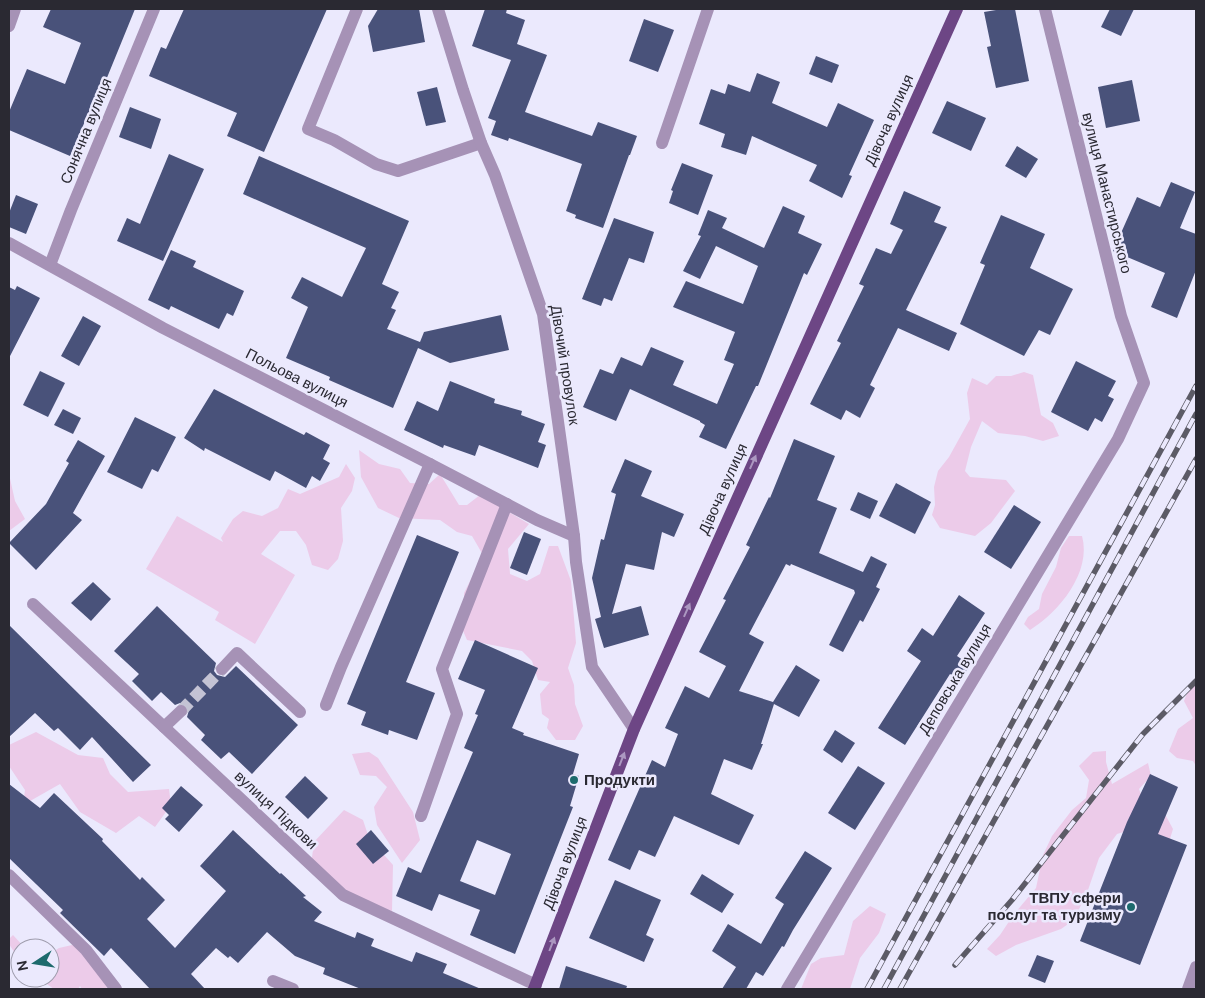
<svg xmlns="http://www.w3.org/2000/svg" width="1205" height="998" font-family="'DM Sans',sans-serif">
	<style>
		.green { fill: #eccbe9 }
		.building { fill: #49527a; fill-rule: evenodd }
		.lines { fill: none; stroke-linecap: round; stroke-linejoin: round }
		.minor-tunnel { stroke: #c4c3d4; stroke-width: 12; stroke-dasharray: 12 6; stroke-linecap: butt }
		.minor { stroke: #a692b6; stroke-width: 12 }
		.major { stroke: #6d4685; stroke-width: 12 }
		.rail-casing { stroke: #5c5b66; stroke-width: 5.5 }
		.rail { stroke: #ebe9fd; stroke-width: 4; stroke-dasharray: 11; stroke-linecap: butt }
		.oneway { fill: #ac98c1 }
		.poi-dot { fill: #1d6a6d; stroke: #ebe9fd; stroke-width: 2 }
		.labels { text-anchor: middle; stroke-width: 5; stroke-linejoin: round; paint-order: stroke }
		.street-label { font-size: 15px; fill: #2a2932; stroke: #ebe9fd }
		.poi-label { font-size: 15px; font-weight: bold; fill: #2a2932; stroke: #ebe9fd; text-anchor: start }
	</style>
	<rect width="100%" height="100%" fill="#ebe9fd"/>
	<g class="green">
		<polygon points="1024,372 1033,375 1041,415 1053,423 1059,436 1043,441 1025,436 998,433 982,421 971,447 965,471 970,477 1006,480 1015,491 991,523 975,536 940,528 932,515 935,505 934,487 938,471 949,457 970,419 967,393 972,378 987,385 996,376 1011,376"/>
		<polygon points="359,450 379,464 400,469 410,483 429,484 440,474 459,505 467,505 480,495 529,524 508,549 510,574 527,581 540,574 549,546 558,546 571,581 576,643 568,668 574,685 575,704 583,726 575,740 556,740 547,728 549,719 542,714 540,694 550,682 538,680 532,661 522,651 467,640 458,619 464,605 464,593 483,555 472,536 457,532 440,520 399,518 378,508 361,477"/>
		<polygon points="346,464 355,478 352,491 341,508 343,541 338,559 328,570 312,565 306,545 296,531 280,531 261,554 295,575 255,644 215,620 219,612 146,569 177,516 223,542 221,538 233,519 243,511 262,516 278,508 288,489 300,494 339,477"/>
		<polygon points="9,474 15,501 25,519 9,531"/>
		<path d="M1069 536H1082C1092 572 1059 612 1030 630L1024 624 1028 617 1039 609 1042 594 1056 567 1061 548Z"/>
		<polygon points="1196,682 1196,766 1193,761 1177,758 1169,751 1178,729 1193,718 1184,701 1190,685"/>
		<polygon points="36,732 78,755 103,758 110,774 128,792 169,789 171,805 155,827 139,816 116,833 80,812 60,784 23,805 25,790 9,766 9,745"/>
		<polygon points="1106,751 1106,762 1112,784 1148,763 1151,776 1139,789 1146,808 1166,816 1173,829 1169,842 1130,830 1117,834 1099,858 1088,890 1074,920 1061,929 1016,945 996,956 987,949 1000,935 1014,914 1036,888 1043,855 1052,836 1072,810 1086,798 1089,780 1079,766 1093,752"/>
		<polygon points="369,752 378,758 413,812 420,840 402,863 377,825 374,807 387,787 376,776 360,775 352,754"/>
		<polygon points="344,810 363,820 369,838 393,865 392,911 384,909 322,881 311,865 314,842"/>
		<polygon points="870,906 886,914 879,933 860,958 850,989 801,989 811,964 821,958 844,955 853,921"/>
		<polygon points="13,935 25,948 20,948 20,961 9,944 9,939"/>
		<polygon points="72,945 94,957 106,980 107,989 82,989 80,986 78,989 54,989 38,978 50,978 50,954 59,948"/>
	</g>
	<g class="building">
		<polygon points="51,9 135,9 104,85 101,84 70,156 9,130 9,112 27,69 65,84 81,43 43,27"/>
		<polygon points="184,9 327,9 264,152 227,136 237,113 149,76 161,47 166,49"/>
		<polygon points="378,9 419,9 425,42 373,52 368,26"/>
		<polygon points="485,9 507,9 506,13 525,20 517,44 547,55 525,112 592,136 598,122 637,136 630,155 629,155 603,228 575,218 576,215 566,211 582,164 509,138 508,141 491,135 496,121 488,118 511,60 472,46"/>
		<polygon points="1002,9 1015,9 1029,81 996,88 987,47 991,46 984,12"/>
		<polygon points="1110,9 1134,9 1121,36 1101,27"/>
		<polygon points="644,19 674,30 658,72 629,61"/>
		<polygon points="816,56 839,65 832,83 809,74"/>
		<polygon points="757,73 780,82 772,103 827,127 838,103 874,120 849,175 852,176 842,198 809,181 817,165 752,136 746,155 721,147 725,134 699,124 711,89 725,94 728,84 750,92"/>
		<polygon points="1132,80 1140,121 1106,128 1098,87"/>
		<polygon points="437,87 446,122 426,126 417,92"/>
		<polygon points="947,101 986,118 971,151 932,133"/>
		<polygon points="130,107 161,119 151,149 119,137"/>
		<polygon points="1017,146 1038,159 1026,178 1005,166"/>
		<polygon points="169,154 204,169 163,261 117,241 127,218 140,224"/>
		<polygon points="259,156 409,221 382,284 399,292 391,308 396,310 387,329 420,342 424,332 501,315 509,350 450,363 418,348 393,408 329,380 330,377 286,358 308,307 291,298 302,277 342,297 366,248 243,194"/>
		<polygon points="682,163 713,175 698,215 669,203 673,191 671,190"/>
		<polygon points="1171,182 1195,192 1180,228 1196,234 1196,270 1177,318 1151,307 1165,273 1113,251 1137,197 1160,207"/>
		<polygon points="904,191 941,207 934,222 947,227 906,310 957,333 949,351 898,328 870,385 875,388 860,418 846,410 841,420 810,404 841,343 837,341 864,286 859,284 876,248 891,254 903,230 890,224"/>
		<polygon points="16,195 38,204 26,234 9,227 9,213"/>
		<polygon points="783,206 805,216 798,233 822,244 807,275 804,273 758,386 756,386 726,449 699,437 705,425 700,422 700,421 630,389 616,421 583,407 600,369 613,374 621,357 642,366 651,347 684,361 673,385 717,404 734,364 724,360 735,332 673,307 686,281 743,304 758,266 716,246 700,279 683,271 701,236 698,235 708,210 727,218 722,228 764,248"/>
		<polygon points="1001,215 1045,234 1030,268 1073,289 1050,335 1039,330 1024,356 960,324 985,265 980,263"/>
		<polygon points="614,218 654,232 644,263 629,258 612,301 604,298 601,306 582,299"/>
		<polygon points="171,250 196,261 193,267 244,291 233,316 227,313 219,329 171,306 169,310 148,300"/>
		<polygon points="17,286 40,298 9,358 9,287 15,290"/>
		<polygon points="83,316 101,326 79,366 61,356"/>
		<polygon points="1076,361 1116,381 1108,396 1114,399 1102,422 1095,418 1088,431 1051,412"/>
		<polygon points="40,371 65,383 48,417 23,405"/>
		<polygon points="450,381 495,399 494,403 522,411 521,415 545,424 538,442 546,445 538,468 479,445 475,456 444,445 443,448 404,430 417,401 438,411"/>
		<polygon points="214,389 304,435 306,432 330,445 323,459 330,463 320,481 312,476 306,488 275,471 270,481 205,448 204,451 184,438"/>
		<polygon points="63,409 81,418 73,434 54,425"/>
		<polygon points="135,417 176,437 158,472 152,469 142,489 107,472"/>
		<polygon points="794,439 835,456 817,500 837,508 819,553 863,572 871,556 887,564 876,587 880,589 863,622 860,620 843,652 829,645 855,593 854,590 791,564 790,566 786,564 749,634 764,642 739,691 773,702 796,665 820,680 799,717 774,704 761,744 763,744 752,770 724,759 711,794 754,815 739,845 674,816 655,857 639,850 630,870 608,860 652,760 665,767 678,734 665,728 685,686 709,698 726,666 699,652 726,600 723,599 750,547 746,545 769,497 770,498"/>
		<polygon points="78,440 105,456 73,513 82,520 36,570 9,543 46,504 69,463 66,461"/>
		<polygon points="625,459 652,471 641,496 684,514 674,537 662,532 654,570 626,564 612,614 641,606 649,635 604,648 595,619 601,617 592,578 601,539 604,540 616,494 611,492"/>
		<polygon points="896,483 931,502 915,534 879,516"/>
		<polygon points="858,492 878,501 870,519 850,510"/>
		<polygon points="1014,505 1041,522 1011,569 984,552"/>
		<polygon points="524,532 541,539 527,575 510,568"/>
		<polygon points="417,535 459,552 406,682 435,693 417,740 389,730 388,735 361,725 366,712 347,704"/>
		<polygon points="93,582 111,599 91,621 71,603"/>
		<polygon points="959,595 985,613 957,656 970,665 961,680 950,674 905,745 878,728 921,661 907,651 922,628 933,636"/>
		<polygon points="157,606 216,663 214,671 217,675 225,677 236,666 298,725 252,774 229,752 221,759 201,740 205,735 187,717 189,710 187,705 180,703 175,705 161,692 152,701 132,681 139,674 114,651"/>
		<polygon points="9,625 151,765 133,782 92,737 80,750 58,728 54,731 35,713 9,737"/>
		<path d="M475 640 538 668 512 728 524 733 523 735 579 754 573 774 579 776 570 806 573 807 515 954 470 935 480 910 439 894 432 911 396 896 408 867 421 873 473 752 464 748 478 715 475 714 485 690 458 679ZM477 840 511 854 495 895 460 881Z"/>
		<polygon points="835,730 855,743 842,763 823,750"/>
		<polygon points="858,766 885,783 855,830 828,813"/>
		<polygon points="1150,774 1178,787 1158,834 1187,845 1140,965 1080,941 1127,822"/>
		<polygon points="305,776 328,798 308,819 285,797"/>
		<polygon points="9,784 40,808 54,793 103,839 102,841 140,880 142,877 165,900 147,919 175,948 226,891 200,866 233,830 280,874 281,873 306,896 303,897 322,912 314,921 355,938 357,932 374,939 371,946 412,962 416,952 447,964 443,973 481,989 361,989 323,974 325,968 295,956 267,932 238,963 230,956 228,958 216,948 191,974 205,989 150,989 111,948 104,956 60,913 63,910 9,858"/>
		<polygon points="181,786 203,805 179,832 165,819 169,815 162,808"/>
		<polygon points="371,830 389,851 373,864 356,844"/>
		<polygon points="805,851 832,868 793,930 784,947 782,946 763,976 756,972 746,989 722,989 736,967 712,951 728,924 761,944 784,904 775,898"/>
		<polygon points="702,874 734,894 722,913 690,894"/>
		<polygon points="615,880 661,900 646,935 654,939 644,962 589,938"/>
		<polygon points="1037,955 1054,961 1045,983 1028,976"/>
		<polygon points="566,966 627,986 626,989 559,989"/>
	</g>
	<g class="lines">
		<polyline class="minor-tunnel" points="181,711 222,669"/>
		<g class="minor">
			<polyline points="357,9 308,129 334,140 376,164 398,171 481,143"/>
			<polyline points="438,9 463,90 481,143 495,175 543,314 574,536 576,562 592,667 634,729"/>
			<polyline points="9,26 15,9"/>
			<polyline points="662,143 708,9"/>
			<polyline points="9,243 163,328 430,464 537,520 574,536"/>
			<polyline points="50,265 71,210 154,9"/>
			<polyline points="33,604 343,895 536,985"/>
			<polyline points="222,669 237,653 300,712"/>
			<polyline points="326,705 341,667 430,464"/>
			<polyline points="164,727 181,711"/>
			<polyline points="421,816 457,714 442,669 507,504"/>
			<polyline points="9,875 86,950 116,989"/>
			<polyline points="273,981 293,989"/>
			<polyline points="787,989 1118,439 1144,383 1121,316 1045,9"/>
			<polyline points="1188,989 1196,967"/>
		</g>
		<polyline class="major" points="534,989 634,729 957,9"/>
		<defs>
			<g id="rail">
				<polyline points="955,965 1012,900 1143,734 1196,681"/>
				<polyline points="867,989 1196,386"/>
				<polyline points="884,989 1196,414"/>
				<polyline points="900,989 1196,459"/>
			</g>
		</defs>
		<use href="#rail" class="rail-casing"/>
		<use href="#rail" class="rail"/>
	</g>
	<defs><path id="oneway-solid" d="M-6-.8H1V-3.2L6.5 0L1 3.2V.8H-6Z" transform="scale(1.25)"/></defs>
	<g class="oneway">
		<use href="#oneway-solid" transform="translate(753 462) rotate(-66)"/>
		<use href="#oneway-solid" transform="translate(687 610) rotate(-66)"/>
		<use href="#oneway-solid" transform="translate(622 759) rotate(-69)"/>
		<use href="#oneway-solid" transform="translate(552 944) rotate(-69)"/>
	</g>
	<g class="poi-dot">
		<circle cx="574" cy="780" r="5"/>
		<circle cx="1131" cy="907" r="5"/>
	</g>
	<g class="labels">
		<g class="street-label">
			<text transform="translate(889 120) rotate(-66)" y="5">Дівоча вулиця</text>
			<text transform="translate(86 131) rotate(-68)" y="5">Сонячна вулиця</text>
			<text transform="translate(1107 193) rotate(76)" y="5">вулиця Манастирського</text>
			<text transform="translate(565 365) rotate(81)" y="5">Дівочий провулок</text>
			<text transform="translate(297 378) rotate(27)" y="5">Польова вулиця</text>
			<text transform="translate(723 489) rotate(-66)" y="5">Дівоча вулиця</text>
			<text transform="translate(955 679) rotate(-59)" y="5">Деповська вулиця</text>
			<text transform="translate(276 810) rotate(43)" y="5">вулиця Підкови</text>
			<text transform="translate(565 863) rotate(-69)" y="5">Дівоча вулиця</text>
		</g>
		<g class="poi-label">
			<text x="584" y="785">Продукти</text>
			<text x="1121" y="903" text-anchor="end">ТВПУ сфери<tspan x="1121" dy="17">послуг та туризму</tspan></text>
		</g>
	</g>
	<rect width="1205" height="998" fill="none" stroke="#2a2932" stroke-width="20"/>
	<g transform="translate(35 963) rotate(258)"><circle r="24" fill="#ebe9fd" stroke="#9e9cac"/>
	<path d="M0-4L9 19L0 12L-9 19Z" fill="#1d6a6d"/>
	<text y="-8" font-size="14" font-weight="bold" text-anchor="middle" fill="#2a2932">N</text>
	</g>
</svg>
